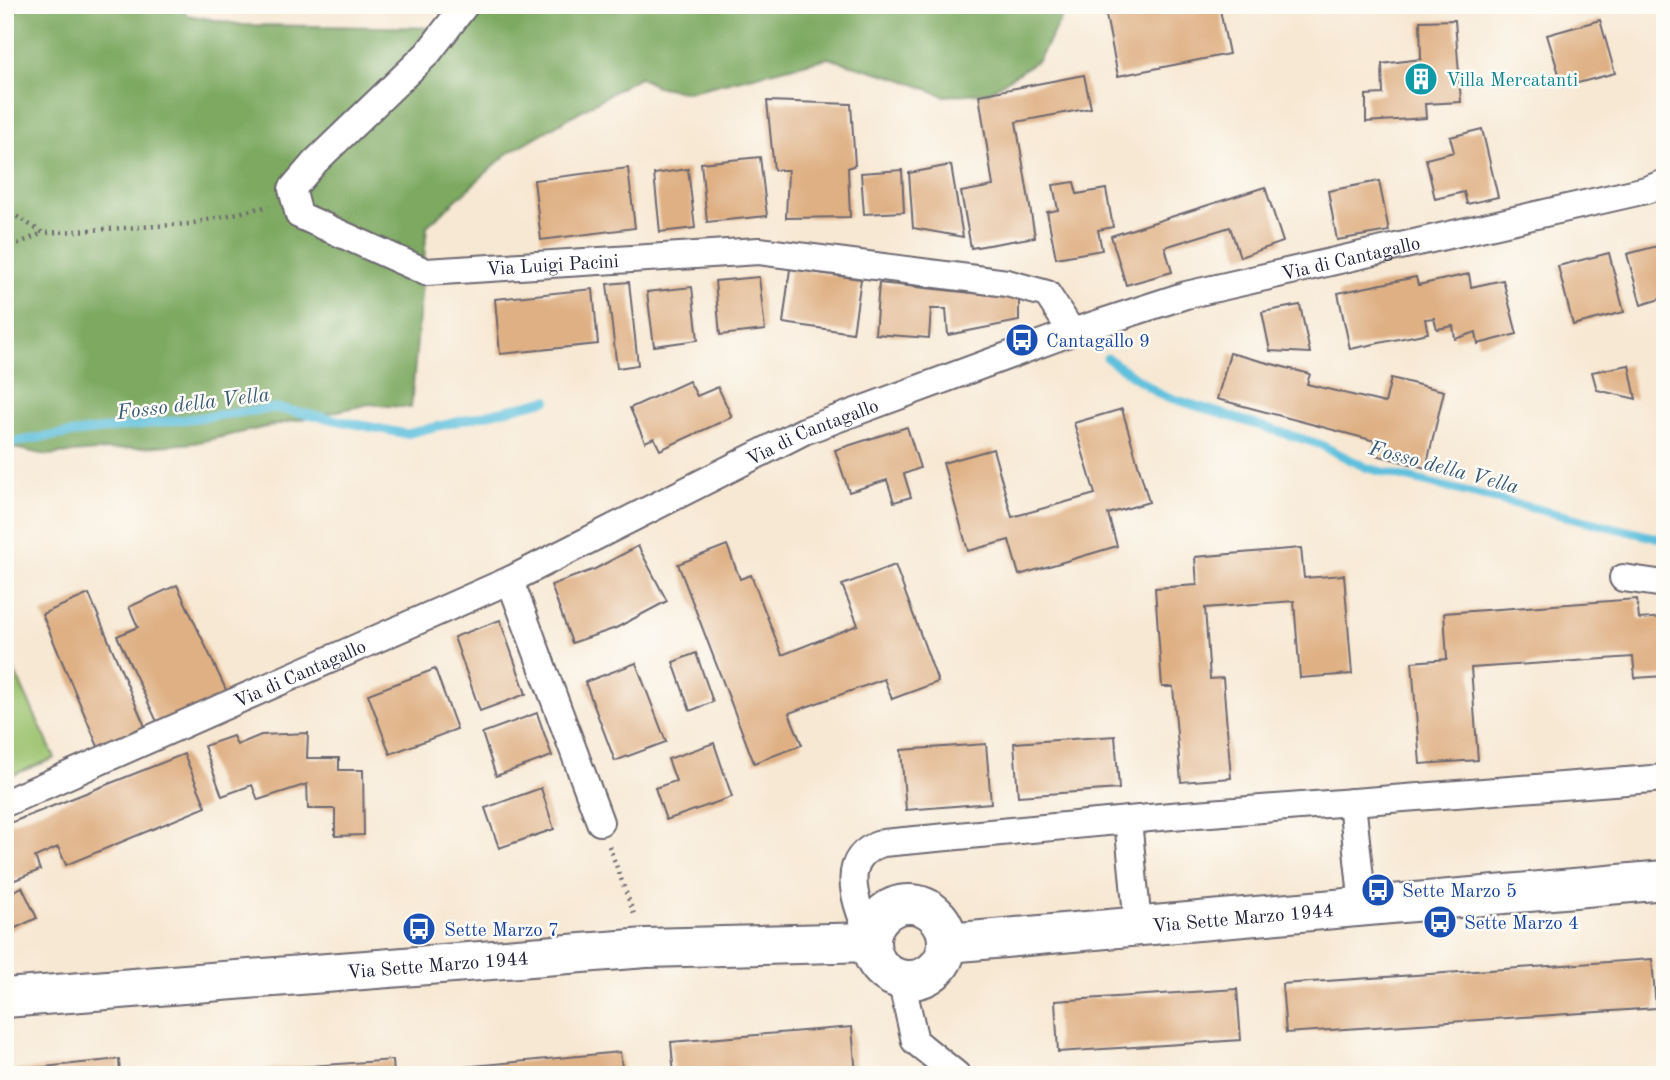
<svg xmlns="http://www.w3.org/2000/svg" width="1670" height="1080" font-family="'Old Standard TT',serif">
	<style>
		.green { fill: #9cc36e; stroke: #5f7254; stroke-width: 2 }
		.forest { fill: #7da961; stroke: #50664e; stroke-width: 2 }
		.lines { fill: none; stroke-linecap: round; stroke-linejoin: round }
		.stream { stroke: #5fc0dd; stroke-width: 9 }
		.building { fill: #dfb084 }
		.street-casing { stroke: #6d6770; stroke-width: 30 }
		.secondary-casing { stroke: #6d6770; stroke-width: 42 }
		.path { stroke: #6d6770; stroke-width: 4.5; stroke-dasharray: 2 5; stroke-linecap: butt }
		.street { stroke: #fff; stroke-width: 26 }
		.secondary { stroke: #fff; stroke-width: 38 }
		.labels { text-anchor: middle; stroke-width: 5; stroke-linejoin: round; paint-order: stroke }
		.culture-label { font-size: 19px; fill: #0d838f; stroke: #fdfcf7; text-anchor: start }
		.street-label { font-size: 19px; fill: #22223b; stroke: #fdfcf7 }
		.transit-label { font-size: 19px; fill: #164399; stroke: #fdfcf7; text-anchor: start }
		.water-label { font-size: 21px; font-style: italic; fill: #375974; stroke: #fdfcf7 }
	</style>
	<rect width="100%" height="100%" fill="#fdfcf7"/>
	<filter id="ink" filterUnits="userSpaceOnUse"><feTurbulence type="fractalNoise" baseFrequency=".0143" numOctaves="2"/><feDisplacementMap in="SourceGraphic" scale="14" xChannelSelector="R" yChannelSelector="G"/><feConvolveMatrix kernelMatrix="1 2 1 2 8 2 1 2 1" color-interpolation-filters="sRGB"/></filter>
	<filter id="wash" filterUnits="userSpaceOnUse"><feTurbulence type="fractalNoise" baseFrequency=".00686" numOctaves="4" result="noise"/><feDisplacementMap in="SourceGraphic" scale="28" xChannelSelector="R" yChannelSelector="G"/><feGaussianBlur stdDeviation="1.57" result="paint"/><feColorMatrix in="noise" values="0 0 0 0 0 0 0 0 0 0 0 0 0 0 0 0 0 1.4 0 .05"/><feComposite in="paint" operator="in"/></filter>
	<g filter="url(#wash)">
		<rect width="100%" height="100%" fill="#f7e8d3"/>
		<polygon class="green" points="5,651 55,758 5,778"/>
		<polygon class="forest" points="5,5 179,5 187,15 243,25 449,28 483,5 1069,5 1038,60 989,92 945,96 904,80 828,58 687,92 656,86 639,77 507,154 427,226 411,408 369,404 194,443 46,455 5,446"/>
		<g class="lines">
			<g class="stream">
				<polyline points="1107,358 1161,395 1319,444 1367,468 1665,540"/>
				<polyline points="5,444 43,437 276,408 406,434 547,400"/>
			</g>
		</g>
		<g id="blocks">
			<g class="building">
				<polygon points="1104,5 1219,5 1229,54 1118,76"/>
				<polygon points="1455,20 1461,102 1425,104 1426,118 1366,122 1366,95 1383,94 1382,64 1421,59 1420,21"/>
				<polygon points="1600,20 1615,73 1563,87 1547,35"/>
				<polygon points="1084,75 1091,108 1016,122 1035,237 971,248 961,192 993,186 979,95"/>
				<polygon points="767,101 851,104 855,165 848,168 850,217 786,218 788,170 774,170"/>
				<polygon points="1482,129 1498,197 1467,204 1464,192 1435,199 1426,159 1454,152 1450,137"/>
				<polygon points="760,157 767,216 707,222 701,163"/>
				<polygon points="951,165 963,237 913,228 909,173"/>
				<polygon points="628,168 635,228 541,240 534,180"/>
				<polygon points="688,169 695,228 660,232 654,174"/>
				<polygon points="902,170 904,212 864,214 861,173"/>
				<polygon points="1379,181 1389,231 1337,240 1328,191"/>
				<polygon points="1074,182 1077,194 1106,189 1113,227 1098,230 1102,250 1056,258 1047,212 1058,210 1053,185"/>
				<polygon points="1265,187 1283,242 1240,257 1230,227 1165,247 1172,272 1126,285 1111,236"/>
				<polygon points="1665,244 1665,312 1664,312 1660,299 1641,305 1627,254"/>
				<polygon points="1609,253 1624,312 1573,325 1558,266"/>
				<polygon points="790,269 861,279 853,333 783,323"/>
				<polygon points="1469,274 1471,287 1503,280 1517,334 1478,344 1476,332 1455,339 1453,326 1437,329 1434,318 1425,319 1428,333 1350,349 1338,293 1416,277 1418,285"/>
				<polygon points="759,277 765,330 720,335 715,281"/>
				<polygon points="629,282 638,365 617,368 607,284"/>
				<polygon points="879,283 1019,298 1019,321 948,335 946,309 931,309 929,338 875,334"/>
				<polygon points="692,287 698,340 654,346 647,292"/>
				<polygon points="593,289 598,344 500,354 495,299"/>
				<polygon points="1300,305 1310,353 1270,351 1262,312"/>
				<polygon points="1230,353 1310,374 1307,384 1385,403 1391,378 1444,391 1426,468 1372,454 1375,441 1217,399"/>
				<polygon points="1629,365 1636,399 1597,390 1592,372"/>
				<polygon points="689,381 697,396 718,387 732,417 660,450 654,438 645,442 630,408"/>
				<polygon points="1122,409 1149,502 1108,514 1117,546 1019,575 1009,540 968,551 943,463 993,449 1012,517 1095,494 1074,423"/>
				<polygon points="907,427 920,468 904,474 911,497 894,502 887,480 849,492 835,450"/>
				<polygon points="727,545 740,579 751,575 782,655 858,625 842,585 895,565 938,682 892,699 884,679 789,713 802,745 754,763 678,564"/>
				<polygon points="638,546 667,601 616,628 572,643 551,585 595,569"/>
				<polygon points="1301,548 1304,578 1344,575 1352,674 1300,678 1294,601 1205,608 1210,679 1223,678 1231,778 1181,782 1173,687 1162,687 1155,588 1197,585 1195,557"/>
				<polygon points="177,585 228,694 159,726 117,636 138,627 129,607"/>
				<polygon points="89,594 146,729 99,749 42,614"/>
				<polygon points="1637,599 1639,619 1665,617 1665,676 1635,678 1633,657 1471,668 1478,760 1420,764 1412,662 1447,659 1444,613"/>
				<polygon points="500,620 526,694 480,711 454,637"/>
				<polygon points="696,653 713,702 690,711 673,662"/>
				<polygon points="636,663 666,742 615,761 585,682"/>
				<polygon points="435,669 457,729 390,754 368,694"/>
				<polygon points="537,713 552,756 496,776 482,733"/>
				<polygon points="308,733 307,758 339,758 339,770 363,770 364,835 335,836 335,809 308,809 307,784 258,800 252,785 222,796 204,746 233,736 237,745 261,735"/>
				<polygon points="1115,736 1119,789 1018,796 1014,743"/>
				<polygon points="714,743 732,797 666,820 655,788 676,781 668,759"/>
				<polygon points="986,744 991,803 906,810 901,750"/>
				<polygon points="184,754 206,807 66,865 58,847 35,857 40,870 5,884 5,825"/>
				<polygon points="541,788 554,829 499,848 485,808"/>
				<polygon points="22,887 37,918 5,933 5,895"/>
				<polygon points="1652,959 1656,1008 1286,1033 1282,984"/>
				<polygon points="1237,989 1241,1040 1058,1052 1055,1001"/>
				<polygon points="852,1027 856,1075 674,1075 671,1042"/>
				<polygon points="620,1052 623,1075 442,1075 442,1069"/>
				<polygon points="119,1059 120,1075 17,1075 16,1070"/>
				<polygon points="393,1060 394,1075 214,1075 214,1073"/>
			</g>
		</g>
	</g>
	<g filter="url(#ink)">
		<use href="#blocks" fill-opacity="0" stroke="#6d6770" stroke-width="2"/>
		<g class="lines">
			<defs>
				<g id="street">
					<path id="s1" d="M465 5 428 53 315 162 292 189 299 215 426 272 759 251 1007 283 1047 294 1072 332"/>
					<polyline points="1623,578 1665,584"/>
					<polyline points="510,580 600,822"/>
					<polyline points="1352,802 1363,907"/>
					<path id="s2" d="M5 803 510 580 804 431 1072 332 1186 295 1646 190 1665 183"/>
					<polyline points="1128,820 1138,926"/>
					<path d="M871 942C859 908 833 858 883 843L1171 816 1665 778"/>
					<polyline points="901,980 915,1041 957,1075"/>
				</g>
				<g id="secondary">
					<circle cx="909" cy="942" r="38"/>
					<path id="s3" d="M948 943 1665 880"/>
					<path id="s4" d="M5 998 646 948 871 942"/>
				</g>
			</defs>
			<use href="#street" class="street-casing"/>
			<use href="#secondary" class="secondary-casing"/>
			<g class="path">
				<polyline points="5,209 43,233 189,224 269,206"/>
				<polyline points="5,249 43,233"/>
				<polyline points="609,846 635,917"/>
			</g>
			<use href="#street" class="street"/>
			<use href="#secondary" class="secondary"/>
		</g>
	</g>
	<defs>
		<symbol id="building-disc" viewBox="-11 -11 22 22"><circle r="9.5" fill="#0f9aa8" stroke="#fdfcf7"/><path d="M-4-6H4V6H1V3H-1V6H-4ZM-2.5-4.3h1.7v1.8h-1.7ZM.8-4.3h1.7v1.8H.8ZM-2.5-1h1.7V.8h-1.7ZM.8-1h1.7V.8H.8Z" fill="#fff"/></symbol>
		<symbol id="bus-disc" viewBox="-11 -11 22 22"><circle r="9.5" fill="#1a4fb4" stroke="#fdfcf7"/><path d="M-5-6H5V4H4V6H2V4H-2V6H-4V4H-5ZM-3.5-4V0h7V-4ZM-3.5 1.2v1.5H-2V1.2ZM2 1.2v1.5H3.5V1.2Z" fill="#fff"/></symbol>
	</defs>
	<g fill-rule="evenodd">
		<use href="#building-disc" x="1402" y="60" width="38" height="38"/>
		<use href="#bus-disc" x="1003" y="321" width="38" height="38"/>
		<use href="#bus-disc" x="1359" y="871" width="38" height="38"/>
		<use href="#bus-disc" x="1421" y="903" width="38" height="38"/>
		<use href="#bus-disc" x="400" y="910" width="38" height="38"/>
	</g>
	<g class="labels">
		<g class="culture-label">
			<text x="1446" y="86">Villa Mercatanti</text>
		</g>
		<g class="street-label">
			<text dy="7" stroke="none"><textPath href="#s2" startOffset="1456">Via di Cantagallo</textPath></text>
			<text dy="7" stroke="none"><textPath href="#s1" startOffset="546">Via Luigi Pacini</textPath></text>
			<text dy="7" stroke="none"><textPath href="#s2" startOffset="889">Via di Cantagallo</textPath></text>
			<text dy="7" stroke="none"><textPath href="#s2" startOffset="322">Via di Cantagallo</textPath></text>
			<text dy="7" stroke="none"><textPath href="#s3" startOffset="296">Via Sette Marzo 1944</textPath></text>
			<text dy="7" stroke="none"><textPath href="#s4" startOffset="434">Via Sette Marzo 1944</textPath></text>
		</g>
		<g class="transit-label">
			<text x="1046" y="347">Cantagallo 9</text>
			<text x="1402" y="897">Sette Marzo 5</text>
			<text x="1464" y="929">Sette Marzo 4</text>
			<text x="444" y="936">Sette Marzo 7</text>
		</g>
		<g class="water-label">
			<text transform="translate(193 403) rotate(-7)" y="7">Fosso della Vella</text>
			<text transform="translate(1444 467) rotate(15)" y="7">Fosso della Vella</text>
		</g>
	</g>
	<rect width="1670" height="1080" fill="none" stroke="#fdfcf7" stroke-width="28"/>
</svg>
